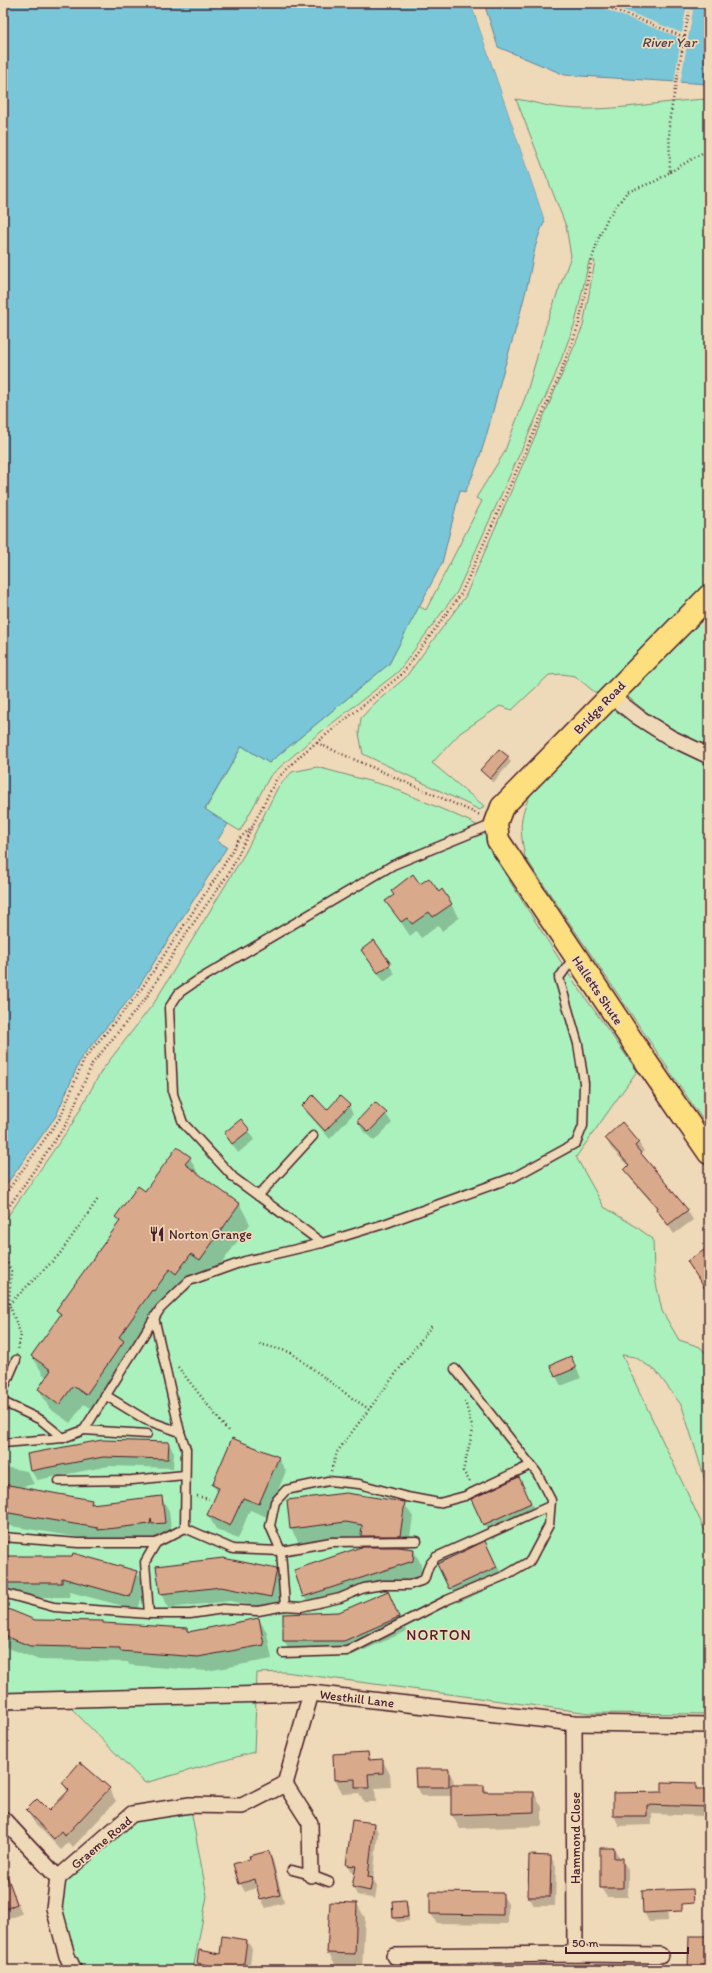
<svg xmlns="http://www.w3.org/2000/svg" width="712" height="1973" font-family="Itim,sans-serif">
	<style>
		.green { fill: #abf1bd; stroke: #7a8874 }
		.water { fill: #79c6d9; stroke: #668393 }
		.pier { fill: #eed9b8 }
		.shadow { fill: #0003 }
		.building { fill: #d9a98c; stroke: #4a1f2b }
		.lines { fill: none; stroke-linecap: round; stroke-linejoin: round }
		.lane-casing { stroke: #4a1f2b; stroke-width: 11 }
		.street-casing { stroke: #4a1f2b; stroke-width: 18 }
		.primary-casing { stroke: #4a1f2b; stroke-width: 25 }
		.path { stroke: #4a1f2b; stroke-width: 2.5; stroke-dasharray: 1 3; stroke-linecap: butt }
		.lane { stroke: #eed9b8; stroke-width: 8 }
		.street { stroke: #eed9b8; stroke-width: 15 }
		.primary { stroke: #fddf80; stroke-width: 22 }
		.labels { text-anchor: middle; stroke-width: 3.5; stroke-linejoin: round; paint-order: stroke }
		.street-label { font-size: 13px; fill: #4a1f2b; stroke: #eed9b8 }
		.poi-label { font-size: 13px; fill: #4a1f2b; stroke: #eed9b8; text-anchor: start }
		.water-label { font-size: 14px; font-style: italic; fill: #53404e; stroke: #eed9b8 }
		.quarter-label { font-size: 15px; letter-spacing: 1px; fill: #4a1f2b; stroke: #eed9b8 }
	</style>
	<rect width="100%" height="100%" fill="#eed9b8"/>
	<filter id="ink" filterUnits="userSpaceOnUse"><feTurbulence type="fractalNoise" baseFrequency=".025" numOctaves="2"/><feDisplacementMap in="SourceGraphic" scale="8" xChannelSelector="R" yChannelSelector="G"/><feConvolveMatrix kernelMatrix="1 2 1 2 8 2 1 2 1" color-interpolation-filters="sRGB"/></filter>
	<g filter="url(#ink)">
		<g class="green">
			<path d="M516 99C529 101 542 105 555 107 606 114 658 101 709 99V581L597 694 575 676 562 674 549 675 512 710 500 706 460 733 432 763 484 806 480 810 363 754 359 733 361 718 375 703 405 678 465 597 583 326 595 261H589L575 323 554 378 457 592 398 672 312 739 270 776 240 831 205 810 242 746 269 763 389 664 418 606 426 610 482 501 476 498 504 453 526 395 547 322 571 256 566 226Z"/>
			<path d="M709 609V748C678 733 651 718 626 695Z"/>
			<path d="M612 707 666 744 709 763V1129L525 857C520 830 518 817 532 792Z"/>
			<polygon points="317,767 391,787 469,821 487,831 488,847 570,976 637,1071 576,1157 604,1207 635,1226 653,1239 654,1274 662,1311 679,1340 700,1347 709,1357 704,1391 709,1393 709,1498 702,1470 682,1406 656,1371 635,1357 622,1355 709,1539 709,1714 590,1713 285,1672 257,1673 254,1752 145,1783 70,1707 3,1710 3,1223 72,1124 102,1070 154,1003 245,853 278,787 292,772"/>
			<polygon points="190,1805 207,1896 193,1970 74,1970 67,1956 58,1878 132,1814"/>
		</g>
		<g class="water">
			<path d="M3 3H471L545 221C533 243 532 270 525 294 518 323 509 351 501 379 491 418 483 456 465 492L460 490 442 563 389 664 269 763 242 746 205 809 228 824 217 841 227 847 136 991 81 1058 56 1116 3 1189Z"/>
			<polygon points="484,3 709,3 709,84 565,75 498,47"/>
		</g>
		<g class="pier">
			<polygon points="471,3 473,3 547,222 545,221"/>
			<polygon points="589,3 605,3 682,33 686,9 693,10 680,84 674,84 681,38"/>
		</g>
		<g class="shadow">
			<polygon points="499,750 511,762 493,783 482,770"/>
			<polygon points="420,886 438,893 451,904 459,918 442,931 438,926 421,938 416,931 410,936 387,901"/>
			<polygon points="374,942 395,974 384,982 362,950"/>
			<polygon points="709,1078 709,1100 706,1094 709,1091 704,1083"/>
			<polygon points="303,1106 327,1111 349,1106 353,1114 330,1139 308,1114"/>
			<polygon points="386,1114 392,1123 374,1141 363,1131 358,1121"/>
			<polygon points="249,1131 254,1140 238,1153 225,1134"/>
			<polygon points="606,1138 638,1142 644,1151 640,1154 687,1210 693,1220 674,1234 657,1209 631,1179 626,1170 629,1167 611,1148"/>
			<polygon points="190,1158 200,1177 240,1205 250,1224 211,1278 202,1272 187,1292 180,1287 131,1353 134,1360 97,1412 84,1404 70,1423 49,1408 39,1389 47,1378 43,1374 32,1356 60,1316 57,1310 120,1223 116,1217"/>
			<polygon points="571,1357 581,1378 561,1386 551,1366"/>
			<polygon points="168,1443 174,1452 173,1468 109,1466 37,1480 31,1471 28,1455"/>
			<polygon points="278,1458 286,1471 267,1517 250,1510 238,1539 216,1529 208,1515 218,1493 213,1485"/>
			<polygon points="3,1467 27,1471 34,1484 17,1488 91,1501 94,1505 161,1497 169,1511 172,1537 161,1538 159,1534 158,1538 107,1544 106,1542 5,1525 3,1539"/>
			<polygon points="519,1478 538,1517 492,1539 472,1500"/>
			<polygon points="404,1503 413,1517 408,1549 413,1549 421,1564 421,1575 312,1610 304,1596 370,1548 363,1537 355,1536 299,1543 291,1529"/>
			<polygon points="485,1542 505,1581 458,1603 439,1564"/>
			<polygon points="3,1557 137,1572 145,1586 138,1610 70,1592 70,1597 4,1597"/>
			<polygon points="158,1567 276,1571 284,1585 279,1611 230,1601 169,1608 161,1594"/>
			<polygon points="387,1592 407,1631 353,1655 292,1655 284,1641 339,1613"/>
			<polygon points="3,1608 35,1621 188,1629 190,1632 259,1619 267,1633 272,1659 207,1671 129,1665 128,1662 39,1660 3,1646"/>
			<polygon points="368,1753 372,1761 382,1760 390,1774 391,1787 375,1788 376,1802 364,1802 359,1793 343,1794 335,1780 334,1755"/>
			<polygon points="80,1763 109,1789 116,1801 73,1847 68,1843 61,1850 34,1822 27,1811 49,1812 68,1793 63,1783"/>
			<polygon points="416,1770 448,1770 453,1779 454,1786 484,1786 488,1793 534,1793 542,1807 542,1826 460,1829 452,1815 452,1796 422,1796 417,1787"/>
			<polygon points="695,1784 698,1790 709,1790 709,1824 704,1816 652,1814 652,1825 619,1826 614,1816 614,1794 663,1793"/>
			<polygon points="374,1824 378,1832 373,1879 377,1887 375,1899 357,1895 353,1887 355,1874 352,1873 347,1865"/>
			<polygon points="614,1849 628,1869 628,1897 607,1897 601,1888"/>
			<polygon points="268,1852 273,1860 284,1903 266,1908 261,1899 258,1887 245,1892 240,1883 251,1859"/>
			<polygon points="551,1857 556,1867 555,1906 534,1906 529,1896"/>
			<polygon points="3,1862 10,1872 7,1875 22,1914 5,1920 8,1931 3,1933"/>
			<polygon points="502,1894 508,1904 508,1924 437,1923 431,1914"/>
			<polygon points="667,1901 668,1921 649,1922 644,1912"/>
			<polygon points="406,1902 408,1906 409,1921 397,1922 394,1918"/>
			<polygon points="357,1904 365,1918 362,1968 337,1967 328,1952"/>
			<polygon points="247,1941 252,1949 249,1970 202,1970 198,1963 221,1956"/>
			<polygon points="3,1959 9,1970 3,1970"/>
		</g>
		<g class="building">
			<polygon points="499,749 509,757 490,779 480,770"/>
			<polygon points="413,874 420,884 429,878 439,892 442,889 452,904 433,917 429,912 412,924 407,918 401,922 385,901 394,895 391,891"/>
			<polygon points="374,940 391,964 378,973 361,950"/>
			<polygon points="313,1095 327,1110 340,1096 350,1105 325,1131 302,1106"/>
			<polygon points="375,1102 387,1113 369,1132 357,1121"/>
			<polygon points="241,1119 250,1130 232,1144 224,1133"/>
			<polygon points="622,1122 639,1142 635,1146 688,1210 668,1225 656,1209 657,1207 624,1170 629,1165 605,1138"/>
			<polygon points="177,1147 191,1157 185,1164 240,1204 200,1260 191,1254 176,1274 170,1269 154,1291 152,1290 119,1337 124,1341 86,1395 73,1386 59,1405 38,1389 51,1370 31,1356 61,1314 56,1310 120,1221 115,1217 138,1186 145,1191"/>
			<polygon points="709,1247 709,1295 687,1261"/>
			<polygon points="571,1356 576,1368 555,1377 550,1365"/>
			<polygon points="232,1438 279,1457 259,1504 243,1498 230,1526 207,1515 219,1488 212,1485"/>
			<polygon points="102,1440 169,1442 168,1459 103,1457 30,1471 27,1454"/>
			<polygon points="519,1477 531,1503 483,1525 471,1499"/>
			<polygon points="3,1484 92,1500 91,1504 162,1496 165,1523 152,1524 151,1519 150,1524 98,1530 98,1528 3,1512"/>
			<polygon points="346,1493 405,1502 400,1536 361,1536 362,1525 346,1522 290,1529 287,1500"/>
			<polygon points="485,1541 497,1567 449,1589 437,1564"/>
			<polygon points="361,1547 398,1547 414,1549 413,1561 303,1597 294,1570"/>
			<polygon points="73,1553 137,1571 130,1597 62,1578 62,1583 3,1583 3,1556 72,1556"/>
			<polygon points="223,1558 277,1569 271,1597 221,1587 160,1594 156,1566"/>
			<polygon points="388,1591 399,1617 344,1641 283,1641 283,1614 339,1612"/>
			<polygon points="3,1607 35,1620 103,1621 103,1623 188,1628 188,1632 259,1618 264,1645 198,1657 120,1651 120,1648 30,1646 3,1635"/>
			<polygon points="368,1752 369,1760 383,1759 383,1773 368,1774 369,1788 355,1788 355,1779 334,1780 333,1754"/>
			<polygon points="80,1762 110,1788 65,1836 61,1831 54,1839 26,1810 37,1799 49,1811 69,1790 62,1783"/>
			<polygon points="415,1769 449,1769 449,1787 416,1787"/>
			<polygon points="662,1782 696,1783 696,1789 709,1789 709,1807 647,1805 647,1816 613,1816 613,1793 662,1792"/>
			<polygon points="451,1785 484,1785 484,1792 534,1792 534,1812 451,1815"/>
			<polygon points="352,1820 374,1823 368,1877 373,1878 370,1891 352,1887 356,1866 346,1865"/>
			<polygon points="600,1848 614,1848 614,1858 623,1858 623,1888 600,1888"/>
			<polygon points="269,1851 280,1895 260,1900 255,1879 239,1884 233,1864 250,1859 249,1856"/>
			<polygon points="529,1855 551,1856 550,1897 528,1897"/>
			<polygon points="3,1870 5,1870 17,1904 3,1910"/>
			<polygon points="693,1889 694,1903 682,1904 682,1911 643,1913 642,1891"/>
			<polygon points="430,1892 503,1893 503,1915 430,1914"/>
			<polygon points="406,1900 408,1917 393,1918 392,1901"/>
			<polygon points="330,1902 357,1903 355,1954 327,1953"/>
			<polygon points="222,1936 247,1940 243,1970 218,1969 218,1967 197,1963 199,1950 220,1954"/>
			<polygon points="689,1936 709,1936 709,1970 688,1970"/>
		</g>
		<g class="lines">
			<defs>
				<g id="lane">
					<polyline points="258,1196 313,1136"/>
					<polyline points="322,1243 234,1178 183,1123 173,1094 169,1008 179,993 195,982 393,865 496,823"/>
					<polyline points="154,1317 180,1432"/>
					<polyline points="3,1390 16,1360"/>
					<polyline points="105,1395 146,1420 180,1432 186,1449 185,1528 156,1543 145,1562 149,1614 190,1614 223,1609 258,1611 285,1606 301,1607 340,1598 364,1588 383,1585 409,1585 424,1580 429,1565 436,1557 550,1506"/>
					<polyline points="3,1402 41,1420 63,1438"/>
					<polyline points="84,1430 147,1434"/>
					<polyline points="3,1443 63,1438 84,1430 160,1309 189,1281 245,1261 322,1243 384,1224 514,1177 576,1143 583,1126 584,1083 578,1044 559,978 574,957"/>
					<polyline points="59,1481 132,1480 185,1475"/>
					<polyline points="185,1528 233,1549 281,1551 331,1542 417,1541"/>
					<polyline points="3,1537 78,1543 156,1543"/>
					<polyline points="3,1593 54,1607 149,1614"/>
					<polyline points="285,1606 281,1551 270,1526 275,1502 286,1490 328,1481 359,1484 407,1497 439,1503 465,1496 531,1465"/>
					<polyline points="283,1653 347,1651 447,1600 506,1575 530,1561 549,1525 551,1500 537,1473 455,1369"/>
					<polyline points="292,1870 311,1875 329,1882"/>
				</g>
				<g id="street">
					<polyline points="611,696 638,717 671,738 709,756"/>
					<polyline points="3,1701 311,1693 574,1723 709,1725"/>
					<polyline points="574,1723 575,1954"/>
					<polyline points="285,1784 310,1823 311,1875"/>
					<polyline points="3,1819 58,1878"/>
					<polyline points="394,1956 575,1954 660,1955"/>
					<polyline points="74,1970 67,1956 54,1908 58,1878 132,1814 190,1805 242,1806 285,1784 311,1693"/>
				</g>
				<polyline id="primary" points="709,596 502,807 496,823 498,840 647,1063 709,1153"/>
			</defs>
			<use href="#lane" class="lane-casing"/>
			<use href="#street" class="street-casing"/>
			<use href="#primary" class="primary-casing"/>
			<g class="path">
				<polyline points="597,3 684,37"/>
				<polyline points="670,172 709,149"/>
				<polyline points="317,743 480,815"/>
				<polyline points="3,1197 60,1118 84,1059 138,994 221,870 239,839 252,827 276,780 302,754 401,675 461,594 558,379 579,324 591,262 599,237 608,217 627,192 656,181 670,172 669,122 689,12"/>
				<polyline points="3,1215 67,1123 92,1064 146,998 183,938 229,873 251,829"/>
				<polyline points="3,1252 11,1271 9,1304 21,1335 18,1349"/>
				<polyline points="9,1304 59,1255 98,1199"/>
				<polyline points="260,1344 290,1352 352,1398 369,1409"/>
				<polyline points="178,1367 228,1431"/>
				<polyline points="465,1401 473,1430 463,1471 470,1482"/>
				<polyline points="331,1471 337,1452 433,1324"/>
				<polyline points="197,1496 209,1499"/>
			</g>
			<use href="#lane" class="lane"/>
			<use href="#street" class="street"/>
			<use href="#primary" class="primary"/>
		</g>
	</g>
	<defs>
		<symbol id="restaurant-bare" viewBox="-9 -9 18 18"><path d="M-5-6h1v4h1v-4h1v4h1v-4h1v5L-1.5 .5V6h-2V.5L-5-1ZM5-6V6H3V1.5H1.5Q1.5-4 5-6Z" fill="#4a1f2b" stroke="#eed9b8" stroke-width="2.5" paint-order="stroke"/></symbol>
	</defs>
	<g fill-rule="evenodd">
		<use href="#restaurant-bare" x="146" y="1223" width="22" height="22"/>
	</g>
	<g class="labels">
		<g class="street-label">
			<text transform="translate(599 707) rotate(-46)" y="5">Bridge Road</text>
			<text transform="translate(598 990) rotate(56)" y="5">Halletts Shute</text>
			<text transform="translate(357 1698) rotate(7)" y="5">Westhill Lane</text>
			<text transform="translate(575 1838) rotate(-90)" y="5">Hammond Close</text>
			<text transform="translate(101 1842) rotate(-40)" y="5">Graeme Road</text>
		</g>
		<g class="poi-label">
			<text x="169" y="1239">Norton Grange</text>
		</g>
		<g class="water-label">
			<text x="669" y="47">River Yar</text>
		</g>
		<g class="quarter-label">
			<text x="439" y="1640">NORTON</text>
		</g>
	</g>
	<rect width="712" height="1973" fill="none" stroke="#eed9b8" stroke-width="16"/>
	<rect x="8" y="8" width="696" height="1957" fill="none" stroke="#4a1f2b" stroke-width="1.5" filter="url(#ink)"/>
	<path d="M566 1947v6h122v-6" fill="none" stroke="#4a1f2b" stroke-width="2"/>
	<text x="572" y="1947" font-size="12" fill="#4a1f2b" stroke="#eed9b8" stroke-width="3" paint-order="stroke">50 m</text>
</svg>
